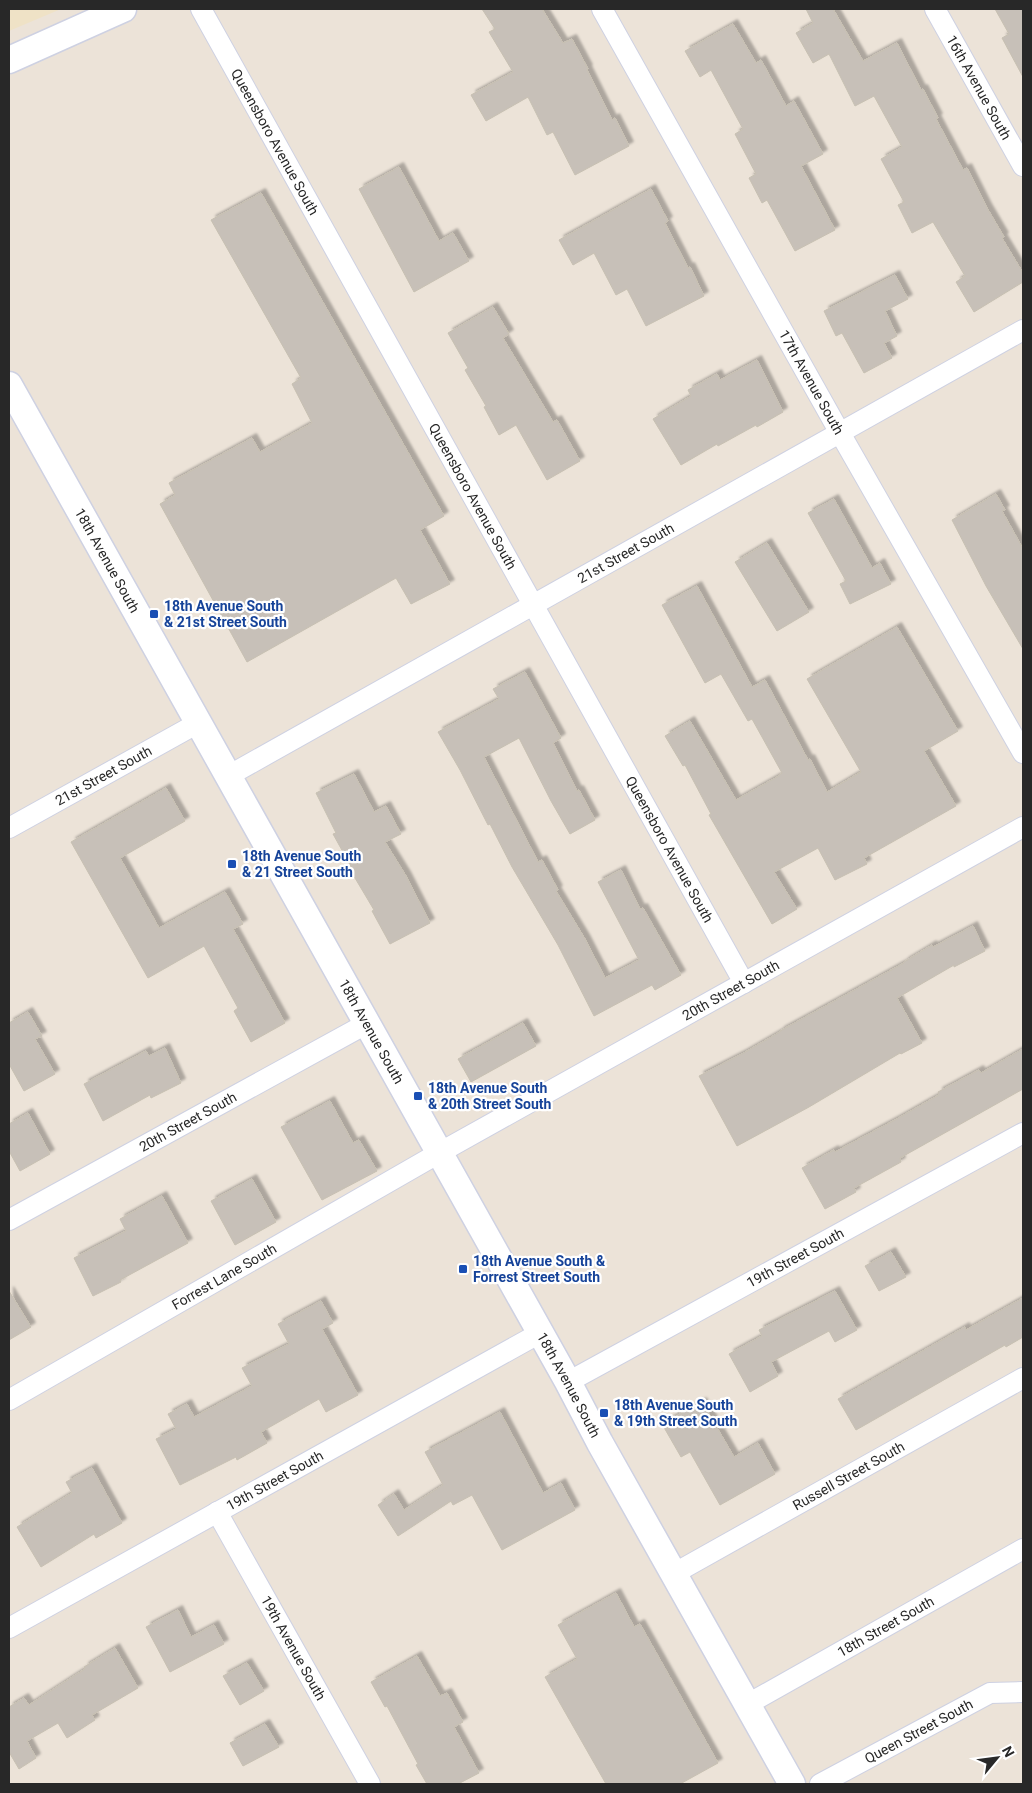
<svg xmlns="http://www.w3.org/2000/svg" width="1032" height="1793" font-family="Roboto,sans-serif">
	<style>
		.education { fill: #efe2c6 }
		.building { fill: #c7c0b8; stroke: #c7c0b2; filter: url(#shadow) }
		.lines { fill: none; stroke-linecap: round; stroke-linejoin: round }
		.minor-casing { stroke: #ced1e2; stroke-width: 22 }
		.tertiary-casing { stroke: #ced1e2; stroke-width: 29 }
		.minor { stroke: #fff; stroke-width: 20 }
		.tertiary { stroke: #fff; stroke-width: 26 }
		.transit-dot { fill: #1a4fb4; stroke: #fff; stroke-width: 2 }
		.labels { text-anchor: middle; stroke-width: 4.5; stroke-linejoin: round; paint-order: stroke }
		.street-label { font-size: 14px; fill: #282828; stroke: #fff }
		.transit-label { font-size: 14px; font-weight: bold; fill: #164399; stroke: #fff; text-anchor: start }
	</style>
	<defs>
		<filter id="shadow"><feDropShadow dx="4.5" dy="-4.5" stdDeviation="1" flood-color="#0004"/></filter>
	</defs>
	<rect width="100%" height="100%" fill="#ece3d8"/>
	<polygon class="education" points="9,9 61,9 9,31"/>
	<g class="building">
		<polygon points="482,9 542,9 563,43 572,39 588,69 587,70 612,120 615,118 629,146 575,175 553,132 547,135 528,97 486,121 471,95 513,72 489,32 495,29"/>
		<polygon points="806,9 833,9 863,61 897,43 921,90 923,89 938,118 936,119 963,170 967,168 987,208 1004,237 1002,238 1023,273 1023,282 974,312 956,282 965,276 933,222 912,233 898,205 904,202 881,159 902,147 874,96 855,106 829,54 813,63 796,33 813,23"/>
		<polygon points="995,9 1023,9 1023,77 1002,38 1009,34"/>
		<polygon points="733,24 756,63 761,60 786,106 794,101 823,154 801,166 835,230 795,251 767,200 762,203 749,178 756,174 735,134 743,129 711,70 700,77 685,51"/>
		<polygon points="399,167 439,241 453,233 469,261 414,292 359,189"/>
		<polygon points="651,189 668,221 665,223 688,268 690,267 704,296 646,326 627,289 616,295 594,253 573,265 559,240"/>
		<polygon points="261,193 444,516 420,530 450,584 411,604 396,578 247,662 160,504 175,495 169,483 252,438 260,452 312,423 292,384 301,378 211,220"/>
		<polygon points="895,275 908,299 885,311 897,336 884,343 892,358 864,373 842,333 836,336 824,311"/>
		<polygon points="493,307 509,334 503,338 553,422 557,420 580,461 547,480 516,425 499,435 484,407 486,406 465,370 468,368 448,333"/>
		<polygon points="757,360 783,412 757,427 756,425 718,446 717,444 681,465 653,419 691,396 688,390 717,374 720,380"/>
		<polygon points="996,494 1005,510 1002,511 1023,549 1023,649 986,586 952,520"/>
		<polygon points="834,499 872,568 880,563 891,584 850,604 840,584 846,581 808,513"/>
		<polygon points="767,543 809,612 777,631 735,562"/>
		<polygon points="697,586 752,687 765,680 808,760 810,759 827,792 861,772 807,679 897,627 958,731 924,751 956,806 864,858 867,864 835,880 818,848 774,872 797,909 772,924 709,815 711,814 685,765 683,766 665,736 690,721 736,800 779,776 779,775 782,773 752,719 748,721 721,674 705,683 662,605"/>
		<polygon points="525,672 561,738 553,743 577,791 579,790 595,820 570,834 551,801 519,738 484,757 505,798 538,862 542,860 558,890 556,891 585,939 605,978 639,960 598,882 621,870 640,909 643,908 681,975 655,990 652,985 594,1016 558,945 512,867 490,824 488,825 460,770 438,732 499,699 493,689"/>
		<polygon points="354,774 374,812 386,806 401,834 385,842 406,876 430,923 390,944 372,911 374,910 352,873 354,872 333,834 336,833 316,793"/>
		<polygon points="166,788 185,821 120,858 159,928 225,892 243,924 233,929 285,1023 251,1042 234,1011 238,1008 204,946 148,978 71,842"/>
		<polygon points="973,926 985,951 954,967 954,965 897,998 922,1043 901,1054 900,1053 809,1107 737,1146 699,1076 742,1054 780,1032 780,1031 904,963 904,962 932,945 933,947"/>
		<polygon points="28,1012 42,1036 35,1039 55,1074 24,1091 9,1064 9,1023"/>
		<polygon points="523,1023 536,1046 471,1082 458,1059"/>
		<polygon points="165,1048 181,1083 151,1098 150,1095 103,1121 84,1084 146,1051 149,1056"/>
		<polygon points="1023,1049 1023,1089 900,1158 901,1162 854,1188 856,1192 825,1209 802,1168 834,1150 835,1152 895,1120 939,1095 938,1092 979,1070 981,1073"/>
		<polygon points="330,1101 353,1143 359,1140 377,1171 322,1200 281,1127"/>
		<polygon points="28,1113 50,1154 20,1171 9,1151 9,1124"/>
		<polygon points="252,1179 276,1222 235,1245 211,1201"/>
		<polygon points="162,1196 188,1243 120,1280 121,1282 93,1296 74,1258 126,1231 120,1219"/>
		<polygon points="891,1252 906,1277 879,1291 865,1266"/>
		<polygon points="9,1291 31,1327 9,1340"/>
		<polygon points="835,1291 857,1330 835,1342 829,1331 771,1362 778,1376 750,1392 729,1354 762,1336 759,1330"/>
		<polygon points="1023,1298 1023,1337 1006,1347 1005,1345 856,1430 838,1399 965,1327 966,1330"/>
		<polygon points="321,1301 333,1323 322,1329 358,1395 326,1412 319,1399 261,1432 267,1443 237,1460 236,1457 180,1485 156,1439 176,1429 168,1414 187,1404 194,1417 252,1386 242,1368 289,1344 278,1324"/>
		<polygon points="702,1402 734,1457 758,1443 775,1474 720,1505 690,1452 681,1457 662,1424"/>
		<polygon points="500,1412 543,1493 561,1483 575,1510 502,1550 472,1495 453,1505 451,1501 398,1536 378,1505 394,1494 404,1510 443,1485 425,1452"/>
		<polygon points="92,1468 122,1523 96,1538 94,1534 41,1567 17,1527 72,1493 66,1482"/>
		<polygon points="616,1593 634,1627 640,1624 718,1763 680,1784 606,1784 545,1677 577,1659 558,1625"/>
		<polygon points="178,1610 191,1637 214,1625 224,1644 170,1672 146,1627"/>
		<polygon points="115,1648 138,1688 92,1715 95,1720 67,1738 58,1723 27,1741 36,1758 19,1769 9,1752 9,1707 24,1698 29,1705 85,1669 84,1667"/>
		<polygon points="417,1656 440,1696 447,1693 463,1722 454,1727 479,1773 458,1784 427,1784 416,1765 418,1764 387,1706 385,1707 371,1682"/>
		<polygon points="247,1663 264,1691 240,1705 223,1676"/>
		<polygon points="265,1724 279,1747 243,1766 230,1743"/>
	</g>
	<g class="lines">
		<defs>
			<g id="minor">
				<path id="s1" d="M201 9 744 983"/>
				<path id="s2" d="M602 9 840 433 1023 753"/>
				<path id="s3" d="M935 9 1023 166"/>
				<path id="s4" d="M228 776 1023 330"/>
				<path id="s5" d="M9 828 198 723"/>
				<path id="s6" d="M9 1220 366 1024"/>
				<path id="s7" d="M568 1382 1023 1133"/>
				<path id="s8" d="M9 1400 439 1153 1023 827"/>
				<path id="s9" d="M217 1512 370 1784"/>
				<path id="s10" d="M675 1573 1023 1378"/>
				<path id="s11" d="M9 1628 540 1333"/>
				<path id="s12" d="M748 1704 1023 1549"/>
				<path id="s13" d="M820 1784 990 1693 1023 1692"/>
			</g>
			<g id="tertiary">
				<polyline points="9,60 123,9"/>
				<path id="s14" d="M9 385 568 1382 600 1443 792 1784"/>
			</g>
		</defs>
		<use href="#minor" class="minor-casing"/>
		<use href="#tertiary" class="tertiary-casing"/>
		<use href="#minor" class="minor"/>
		<use href="#tertiary" class="tertiary"/>
	</g>
	<g class="transit-dot">
		<rect x="149" y="609" width="10" height="10" rx="2.5"/>
		<rect x="227" y="859" width="10" height="10" rx="2.5"/>
		<rect x="413" y="1091" width="10" height="10" rx="2.5"/>
		<rect x="458" y="1264" width="10" height="10" rx="2.5"/>
		<rect x="599" y="1408" width="10" height="10" rx="2.5"/>
	</g>
	<g class="labels">
		<g class="street-label">
			<text dy="5" stroke="none"><textPath href="#s3" startOffset="90">16th Avenue South</textPath></text>
			<text dy="5" stroke="none"><textPath href="#s1" startOffset="152">Queensboro Avenue South</textPath></text>
			<text dy="5" stroke="none"><textPath href="#s2" startOffset="428">17th Avenue South</textPath></text>
			<text dy="5" stroke="none"><textPath href="#s1" startOffset="558">Queensboro Avenue South</textPath></text>
			<text dy="5" stroke="none"><textPath href="#s4" startOffset="456">21st Street South</textPath></text>
			<text dy="5" stroke="none"><textPath href="#s14" startOffset="201">18th Avenue South</textPath></text>
			<text dy="5" stroke="none"><textPath href="#s5" startOffset="108">21st Street South</textPath></text>
			<text dy="5" stroke="none"><textPath href="#s1" startOffset="962">Queensboro Avenue South</textPath></text>
			<text dy="5" stroke="none"><textPath href="#s8" startOffset="830">20th Street South</textPath></text>
			<text dy="5" stroke="none"><textPath href="#s14" startOffset="741">18th Avenue South</textPath></text>
			<text dy="5" stroke="none"><textPath href="#s6" startOffset="204">20th Street South</textPath></text>
			<text dy="5" stroke="none"><textPath href="#s7" startOffset="259">19th Street South</textPath></text>
			<text dy="5" stroke="none"><textPath href="#s8" startOffset="248">Forrest Lane South</textPath></text>
			<text dy="5" stroke="none"><textPath href="#s14" startOffset="1146">18th Avenue South</textPath></text>
			<text dy="5" stroke="none"><textPath href="#s10" startOffset="199">Russell Street South</textPath></text>
			<text dy="5" stroke="none"><textPath href="#s11" startOffset="304">19th Street South</textPath></text>
			<text dy="5" stroke="none"><textPath href="#s12" startOffset="158">18th Street South</textPath></text>
			<text dy="5" stroke="none"><textPath href="#s9" startOffset="156">19th Avenue South</textPath></text>
			<text dy="5" stroke="none"><textPath href="#s13" startOffset="112">Queen Street South</textPath></text>
		</g>
		<g class="transit-label">
			<text x="164" y="611">18th Avenue South<tspan x="164" dy="16">&amp; 21st Street South</tspan></text>
			<text x="242" y="861">18th Avenue South<tspan x="242" dy="16">&amp; 21 Street South</tspan></text>
			<text x="428" y="1093">18th Avenue South<tspan x="428" dy="16">&amp; 20th Street South</tspan></text>
			<text x="473" y="1266">18th Avenue South &amp;<tspan x="473" dy="16">Forrest Street South</tspan></text>
			<text x="614" y="1410">18th Avenue South<tspan x="614" dy="16">&amp; 19th Street South</tspan></text>
		</g>
	</g>
	<rect width="1032" height="1793" fill="none" stroke="#282828" stroke-width="20"/>
	<g transform="translate(997 1758) rotate(61)" stroke="#ffffff" stroke-width="4" paint-order="stroke">
	<path d="M0-4L9 19L0 12L-9 19Z" fill="#282828"/>
	<text y="-8" font-size="14" font-weight="bold" text-anchor="middle" fill="#282828">N</text>
	</g>
</svg>
